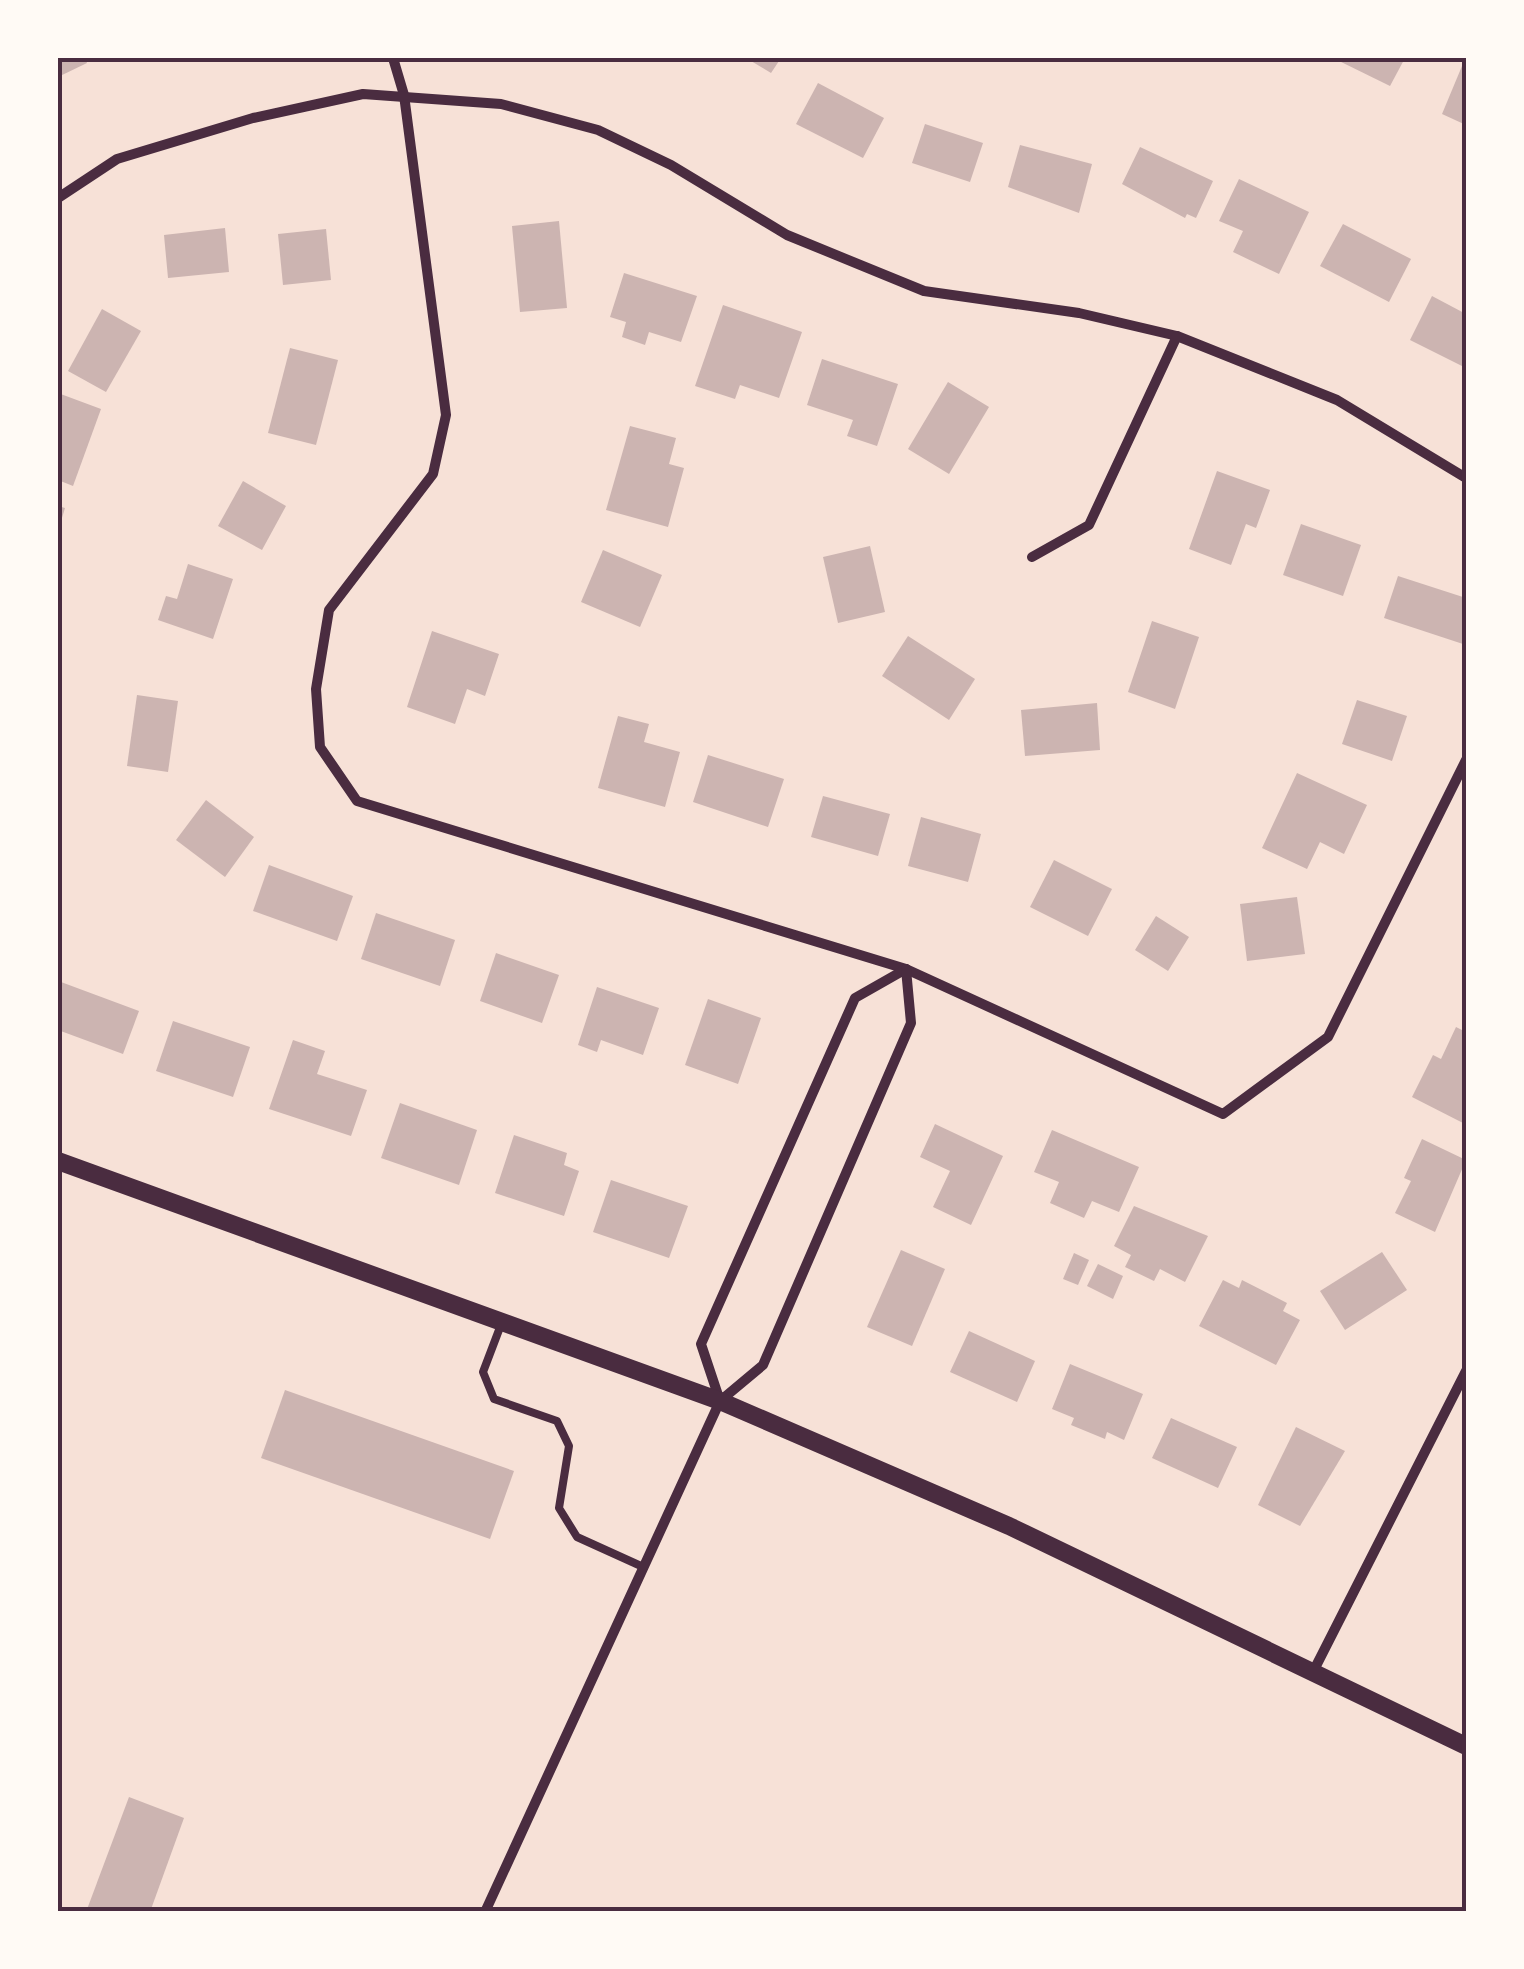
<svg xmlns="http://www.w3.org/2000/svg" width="1524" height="1969" font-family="Rubik,sans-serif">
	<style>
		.building { fill: #ccb4b1 }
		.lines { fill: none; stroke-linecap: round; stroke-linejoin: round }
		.service { stroke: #4a2c40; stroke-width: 8 }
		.minor { stroke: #4a2c40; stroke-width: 10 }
		.tertiary { stroke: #4a2c40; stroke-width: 18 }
		.neatline { fill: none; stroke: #4a2c40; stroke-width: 4 }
	</style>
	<rect width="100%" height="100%" fill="#f7e1d7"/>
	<g class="building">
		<polygon points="58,58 85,58 87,63 58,77"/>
		<polygon points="746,58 781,58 771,73"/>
		<polygon points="1333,58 1405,58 1390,86"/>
		<polygon points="1462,66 1466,68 1466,125 1442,114"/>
		<polygon points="818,83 884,118 863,158 796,124"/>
		<polygon points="925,124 983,143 970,182 912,163"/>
		<polygon points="1020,145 1092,164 1079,213 1008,187"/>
		<polygon points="1140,147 1213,181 1196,218 1187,214 1185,218 1122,184"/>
		<polygon points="1239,179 1309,212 1279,274 1233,252 1243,231 1219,221"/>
		<polygon points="559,221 567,308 520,312 512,226"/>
		<polygon points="1343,224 1411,259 1389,302 1320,266"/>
		<polygon points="225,228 229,272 168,278 164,235"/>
		<polygon points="326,229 331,280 283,285 278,234"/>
		<polygon points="624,273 697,296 681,342 649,332 645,345 622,337 626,322 610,317"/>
		<polygon points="1432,296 1466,314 1466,368 1410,340"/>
		<polygon points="723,305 802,332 779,398 740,385 735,399 695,386"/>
		<polygon points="102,309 141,331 106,392 68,371"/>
		<polygon points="290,348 338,360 316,445 268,433"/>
		<polygon points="822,359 898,384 877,446 847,436 853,420 807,405"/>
		<polygon points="948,382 989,407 949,474 908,449"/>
		<polygon points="58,393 101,409 73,486 58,480"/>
		<polygon points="630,426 676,438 669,464 684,468 668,527 606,510"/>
		<polygon points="1217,471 1270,490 1256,528 1246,524 1231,565 1189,549"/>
		<polygon points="243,481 286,506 262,550 218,526"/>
		<polygon points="58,506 65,508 58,531"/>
		<polygon points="1301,524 1361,545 1343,596 1283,575"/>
		<polygon points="870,546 885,612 838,623 823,557"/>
		<polygon points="603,550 662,575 640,627 581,602"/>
		<polygon points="188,564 233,579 213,639 158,620 166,596 177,599"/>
		<polygon points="1398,576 1466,598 1466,645 1384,618"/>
		<polygon points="1152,621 1199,637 1175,709 1128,692"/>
		<polygon points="432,631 499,654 485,696 467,689 455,724 407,707"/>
		<polygon points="908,636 975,679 949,720 882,676"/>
		<polygon points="137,695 178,701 168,772 127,766"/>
		<polygon points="1357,700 1407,716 1392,761 1342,744"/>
		<polygon points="1097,703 1100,750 1025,756 1021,710"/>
		<polygon points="618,716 649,724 644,742 680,752 665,807 598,788"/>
		<polygon points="708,755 784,779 768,827 693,802"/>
		<polygon points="1297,773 1367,805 1344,854 1320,842 1307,869 1262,848"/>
		<polygon points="823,796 890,814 878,856 811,837"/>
		<polygon points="206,800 254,837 225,877 176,840"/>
		<polygon points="921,817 981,834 968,882 908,866"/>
		<polygon points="1054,860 1112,889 1088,936 1030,907"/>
		<polygon points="269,865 353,896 337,941 253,911"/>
		<polygon points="1297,897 1305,954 1247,961 1240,904"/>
		<polygon points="376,913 455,940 440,986 361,959"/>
		<polygon points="1156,916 1189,937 1168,971 1135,950"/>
		<polygon points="496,953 559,975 542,1023 480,1001"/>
		<polygon points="61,982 139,1011 123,1054 58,1030"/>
		<polygon points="597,987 659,1008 643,1055 601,1040 597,1052 578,1045"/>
		<polygon points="708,999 761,1018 738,1084 685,1065"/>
		<polygon points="173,1021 250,1047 233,1097 156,1071"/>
		<polygon points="1456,1027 1466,1032 1463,1123 1412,1097 1433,1055 1441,1059"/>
		<polygon points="293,1040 325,1051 317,1074 367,1090 351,1136 269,1109"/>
		<polygon points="400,1103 477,1130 459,1185 381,1158"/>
		<polygon points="935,1124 1003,1156 971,1225 933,1207 950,1171 920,1157"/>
		<polygon points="1052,1130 1139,1167 1119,1212 1092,1201 1084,1218 1050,1203 1059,1182 1034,1172"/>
		<polygon points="514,1135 567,1153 564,1165 579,1171 564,1216 495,1193"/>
		<polygon points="1422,1139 1466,1160 1435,1232 1395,1213 1411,1181 1404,1178"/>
		<polygon points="611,1180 688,1206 669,1258 593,1232"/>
		<polygon points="1134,1206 1208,1236 1185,1282 1160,1269 1154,1281 1125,1267 1131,1255 1114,1246"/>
		<polygon points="901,1250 945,1269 912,1346 867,1327"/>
		<polygon points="1382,1252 1407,1290 1345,1330 1320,1291"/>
		<polygon points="1074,1253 1089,1260 1078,1285 1063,1279"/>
		<polygon points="1098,1264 1123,1276 1113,1299 1087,1286"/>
		<polygon points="1223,1280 1239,1288 1242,1280 1287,1303 1283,1311 1300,1320 1276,1365 1199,1326"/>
		<polygon points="969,1331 1035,1361 1017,1402 950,1372"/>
		<polygon points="1070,1364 1143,1394 1124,1440 1107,1432 1105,1439 1071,1425 1074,1418 1052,1409"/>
		<polygon points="285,1390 514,1471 490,1539 261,1458"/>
		<polygon points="1171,1418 1237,1447 1218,1488 1152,1458"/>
		<polygon points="1296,1427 1345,1451 1300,1526 1258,1505"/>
		<polygon points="129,1797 184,1818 150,1912 86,1912"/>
	</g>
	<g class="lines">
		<polyline class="service" points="502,1322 483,1372 494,1399 557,1421 569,1446 559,1508 577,1537 641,1566"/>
		<g class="minor">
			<polyline points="393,58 404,95 446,415 433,474 329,610 316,689 320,747 357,801 906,969 1223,1114 1328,1037 1466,760"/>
			<polyline points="58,198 117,159 253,118 363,94 501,104 598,130 671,165 787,235 924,291 1079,313 1177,336 1337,400 1466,478"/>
			<polyline points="1032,557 1089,525 1177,336"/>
			<polyline points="720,1401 701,1344 855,998 906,969"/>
			<polyline points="1314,1670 1466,1371"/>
			<polyline points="485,1912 720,1401 763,1365 911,1023 906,969"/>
		</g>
		<polyline class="tertiary" points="58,1161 720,1401 1009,1526 1466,1746"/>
	</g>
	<rect width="1524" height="1969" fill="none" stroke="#fffaf5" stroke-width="120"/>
	<rect x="60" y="60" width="1404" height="1849" class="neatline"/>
</svg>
